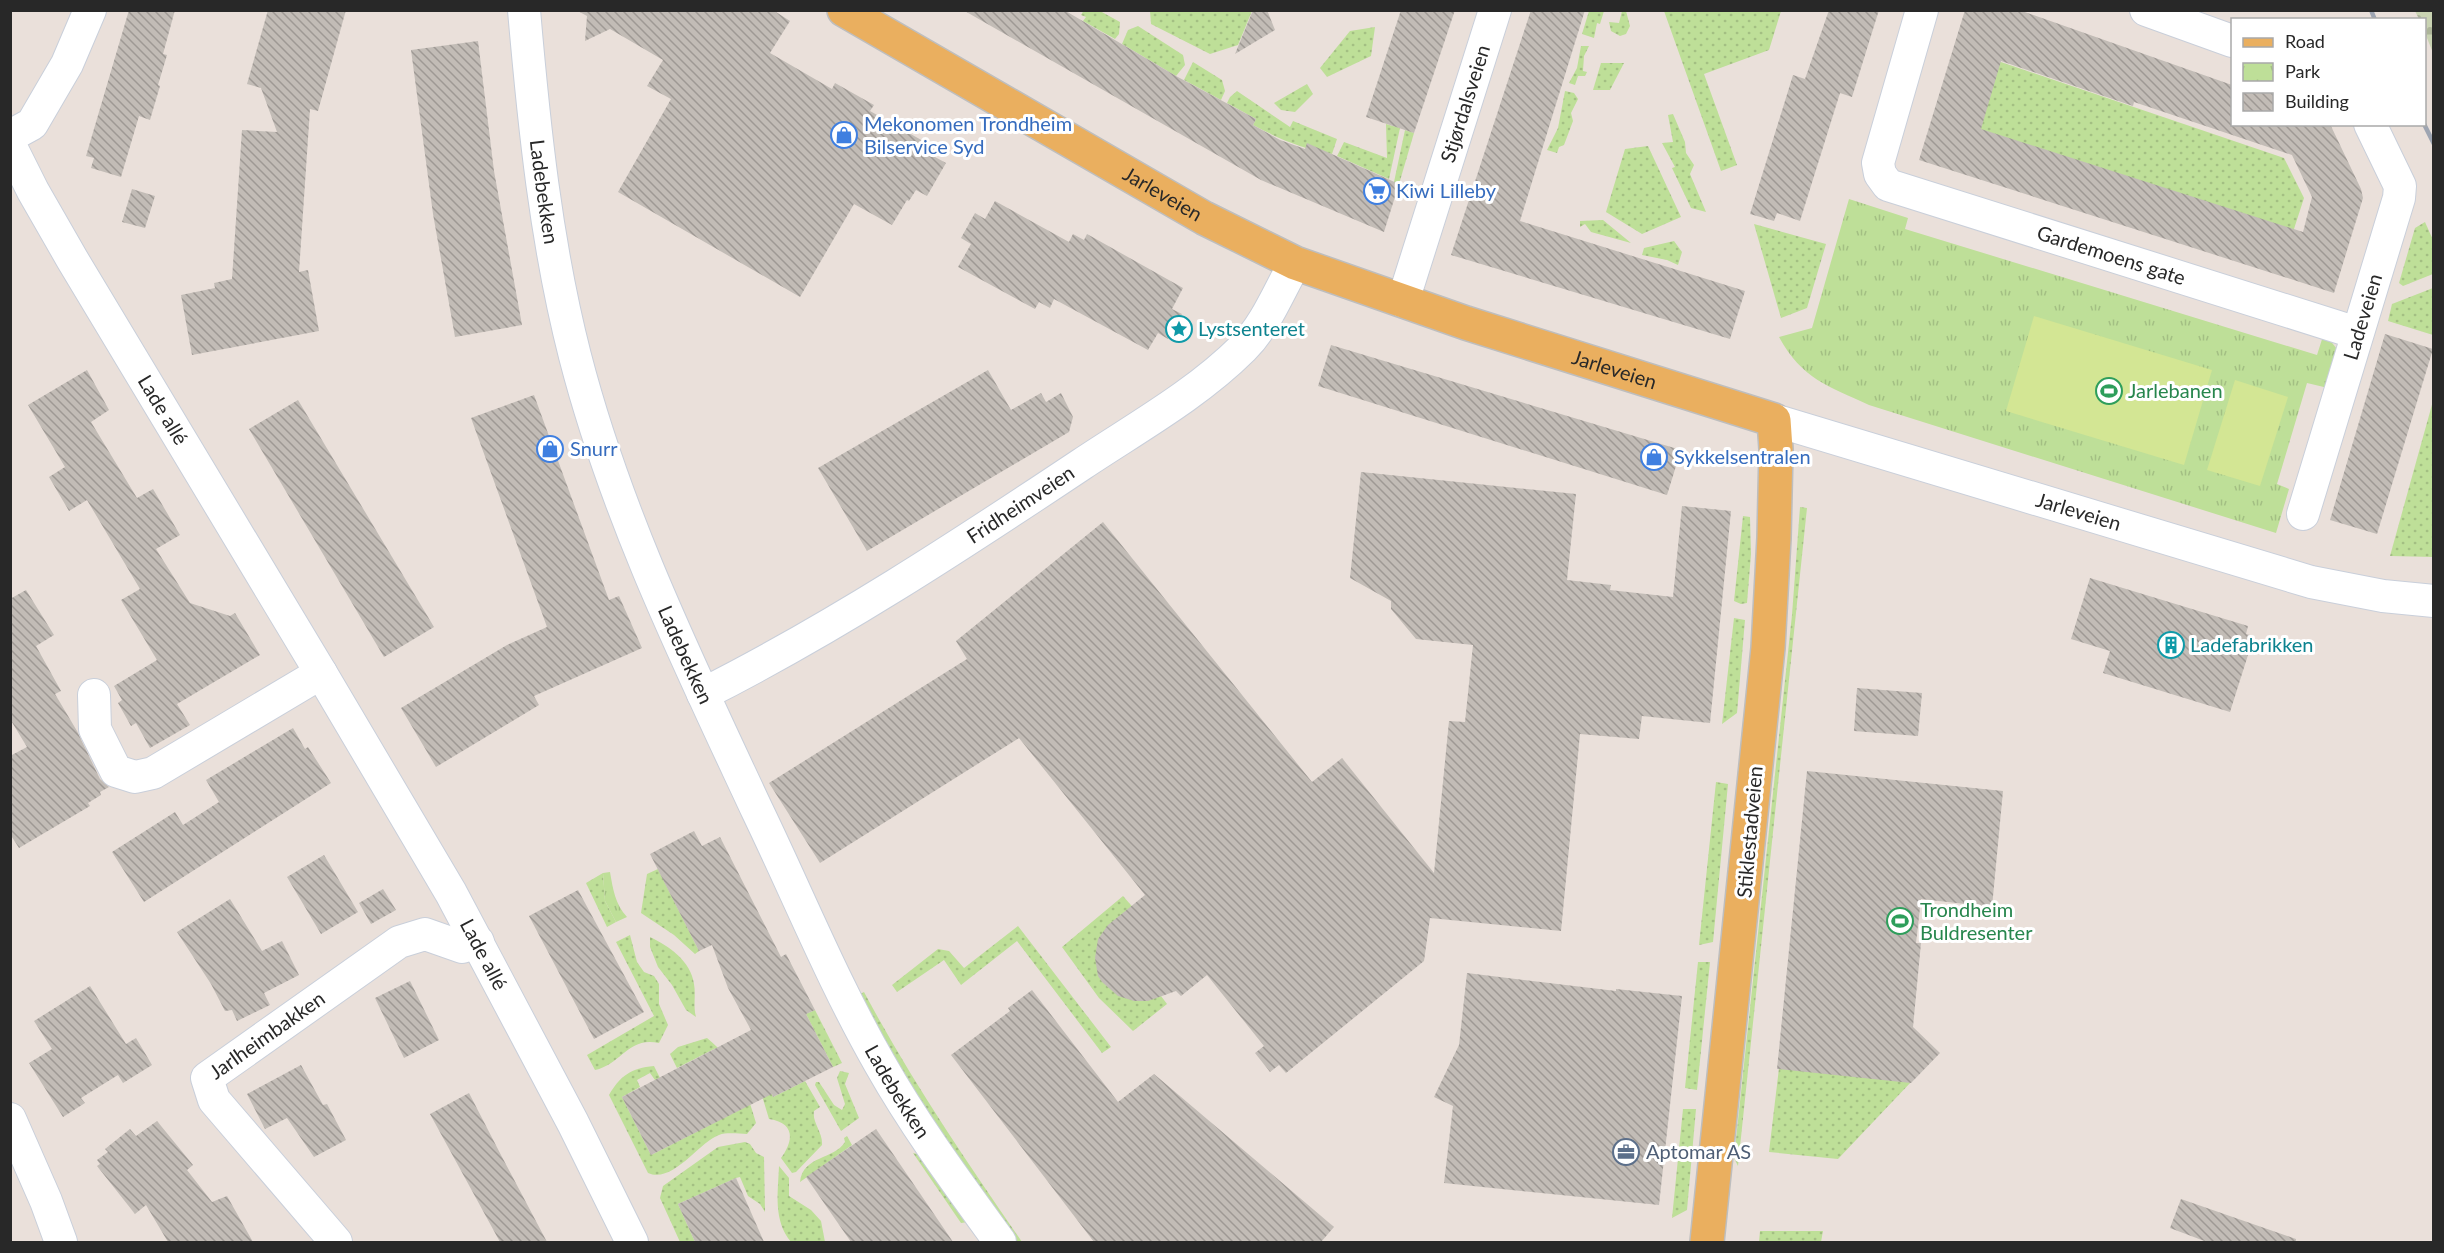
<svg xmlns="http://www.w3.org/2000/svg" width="2444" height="1253" font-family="Lato,sans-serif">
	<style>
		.grass { fill: url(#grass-dots) }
		.cemetery { fill: url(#cemetery-stones) }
		.park { fill: url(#park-tufts) }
		.pitch { fill: #d3e694 }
		.building { fill: url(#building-back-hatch); fill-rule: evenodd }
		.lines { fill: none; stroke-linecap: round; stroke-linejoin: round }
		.minor-casing { stroke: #c9cfda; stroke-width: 34 }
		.major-casing { stroke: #bebebe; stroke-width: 36 }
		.minor { stroke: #fff; stroke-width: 32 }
		.major { stroke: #eaaf5f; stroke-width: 33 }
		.rail { stroke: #9ea5b2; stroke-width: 4.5 }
		.labels { text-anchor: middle; stroke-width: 6; stroke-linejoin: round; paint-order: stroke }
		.street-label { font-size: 20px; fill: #282828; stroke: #fff }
		.shop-label { font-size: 20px; fill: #366cbe; stroke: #fff; text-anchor: start }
		.culture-label { font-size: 20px; fill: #0d838f; stroke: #fff; text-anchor: start }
		.leisure-label { font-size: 20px; fill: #27864d; stroke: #fff; text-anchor: start }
		.service-label { font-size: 20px; fill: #4e5e75; stroke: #fff; text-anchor: start }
	</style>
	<defs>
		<pattern id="grass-dots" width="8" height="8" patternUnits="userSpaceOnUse" patternTransform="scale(1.5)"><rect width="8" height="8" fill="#bedf98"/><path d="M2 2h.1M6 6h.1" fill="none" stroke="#a3bf83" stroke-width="1.8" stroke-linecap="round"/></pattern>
		<pattern id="cemetery-stones" width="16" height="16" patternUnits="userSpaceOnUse" patternTransform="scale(1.5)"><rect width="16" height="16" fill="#c9d3b2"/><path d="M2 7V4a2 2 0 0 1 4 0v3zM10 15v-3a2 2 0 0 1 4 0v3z" fill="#adb599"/></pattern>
		<pattern id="park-tufts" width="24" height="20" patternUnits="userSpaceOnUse" patternTransform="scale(1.5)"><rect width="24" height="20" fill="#bedf98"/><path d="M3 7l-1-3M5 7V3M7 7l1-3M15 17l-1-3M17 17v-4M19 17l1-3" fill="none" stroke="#a3bf83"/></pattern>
		<pattern id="building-back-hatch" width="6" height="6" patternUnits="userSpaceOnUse" patternTransform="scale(1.5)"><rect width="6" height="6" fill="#c2bcb6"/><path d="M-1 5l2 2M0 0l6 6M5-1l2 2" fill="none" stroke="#9e9994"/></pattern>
	</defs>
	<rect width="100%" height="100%" fill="#eae0da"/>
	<g class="grass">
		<polygon points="1084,10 1100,11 1120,22 1119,34 1115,39 1083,21 1086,17 1081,15"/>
		<polygon points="1150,11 1150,10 1252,11 1238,45 1210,54 1151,24"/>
		<polygon points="1589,11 1604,11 1600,24 1597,23 1594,38 1582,34"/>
		<polygon points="1622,11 1626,11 1630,26 1626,34 1620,36 1611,31 1609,22 1619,23"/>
		<polygon points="1664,11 1781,11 1769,50 1704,74 1737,165 1721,171"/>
		<polygon points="1138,26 1183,55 1185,65 1176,76 1122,44 1128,30"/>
		<polygon points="1375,27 1371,56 1327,77 1320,68 1350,31"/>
		<polygon points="1581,46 1589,46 1584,56 1583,71 1587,72 1585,76 1578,76 1575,85 1569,83 1577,68"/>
		<polygon points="1995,60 2284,158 2304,198 2293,232 1974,128"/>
		<polygon points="1193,62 1222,80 1225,91 1221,100 1184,80"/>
		<polygon points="1601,63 1624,63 1610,90 1593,90"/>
		<polygon points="1307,84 1313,94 1295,112 1281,110 1274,103"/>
		<path d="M1237 91 1290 127 1293 121 1337 139 1332 154C1303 149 1279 139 1253 125L1256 119 1227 103 1230 97Z"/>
		<polygon points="1565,91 1574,93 1578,99 1571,113 1573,121 1564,145 1559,147 1557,153 1547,150 1558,128"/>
		<polygon points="1673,114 1685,142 1686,153 1694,165 1690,174 1706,212 1691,208 1672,168 1675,167 1662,143 1673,142 1668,115"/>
		<polygon points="1386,124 1400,128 1389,179 1337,156 1344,142 1387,158"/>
		<polygon points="1405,130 1414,133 1399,184 1394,182"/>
		<polygon points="1648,146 1681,217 1642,234 1606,212 1625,149"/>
		<polygon points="1603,220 1631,243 1591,232 1585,224 1580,227 1580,221"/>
		<polygon points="2425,222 2433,240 2433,274 2403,286 2399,283 2415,228"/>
		<polygon points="1754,224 1826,244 1807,308 1781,318"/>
		<polygon points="1674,241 1682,252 1678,265 1667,260 1642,255 1644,248"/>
		<polygon points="2433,288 2433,335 2388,321 2392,304"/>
		<polygon points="2433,401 2433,557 2390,556"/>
		<polygon points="1800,507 1807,508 1738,1166 1734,1158 1792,615"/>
		<polygon points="1743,516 1750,517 1751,554 1747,603 1741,604 1734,601"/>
		<polygon points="1734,618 1745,620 1737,713 1722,724"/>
		<polygon points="1716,782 1728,784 1713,942 1699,945"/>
		<polygon points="658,869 699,951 695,954 674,935 641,913 647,874"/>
		<polygon points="603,873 605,901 616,922 607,927 586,883"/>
		<polygon points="1123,896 1137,912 1155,988 1167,1004 1133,1031 1099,998 1062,947"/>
		<polygon points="1018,926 1111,1047 1102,1053 1017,941 961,985 944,960 897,992 892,985 938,949 949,951 964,968"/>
		<path d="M630 935 637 962 644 972 654 976 659 984V1004L668 1025 659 1043C628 1036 622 1064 595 1070L587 1055 654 1016 616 942Z"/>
		<path d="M650 937C669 946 691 961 694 984 696 995 693 1006 696 1017L686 1010 672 985 658 967 650 947Z"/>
		<polygon points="1698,962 1710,962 1697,1090 1685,1088"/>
		<path d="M864 992C911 1080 966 1161 1022 1242H1015C959 1162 905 1081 858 995Z"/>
		<polygon points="815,1010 842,1063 833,1067 806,1014"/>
		<path d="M707 1038C736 1062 746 1088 756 1123L747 1134C739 1134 727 1132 719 1135 699 1142 673 1184 648 1173L609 1095C620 1076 631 1068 654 1066L660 1078 655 1080 650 1073 637 1080 640 1087 622 1097 651 1155 745 1107 716 1048 677 1068 670 1054 678 1047Z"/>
		<path d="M746 1043 773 1097 805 1081 820 1107 814 1111C812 1123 823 1132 822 1145L796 1172 792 1173 781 1158C794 1140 795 1123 769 1119Z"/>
		<polygon points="1779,1068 1912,1081 1838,1159 1769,1152"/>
		<polygon points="840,1071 849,1073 845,1084 859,1118 841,1131 815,1085 816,1082 819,1082 834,1105 842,1110 845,1104 837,1078"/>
		<polygon points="1683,1109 1696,1109 1687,1210 1672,1218"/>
		<path d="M847 1136 852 1145 800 1182C803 1155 834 1160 845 1142L844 1138Z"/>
		<polygon points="745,1142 750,1144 756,1153 764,1157 765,1212 760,1204 748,1196 740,1177 736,1178 678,1204 695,1242 680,1242 660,1198 663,1186 718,1147"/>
		<polygon points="913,1153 926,1156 968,1222 961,1223"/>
		<path d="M779 1166 789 1178V1196L811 1210 821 1221 825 1242H791C773 1220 778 1193 779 1166Z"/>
		<polygon points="1760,1231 1823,1231 1821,1242 1759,1242"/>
	</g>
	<polygon class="cemetery" points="2415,11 2433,11 2433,53 2425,33 2424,20 2419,19"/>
	<g class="park">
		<path d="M1849 199 1908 218 1905 229 2317 355 2324 333 2337 349 2328 388 2307 383 2277 484 2289 489 2276 533 1869 405C1828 386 1802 379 1779 337L1812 328Z"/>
		<path d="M610 872C613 889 615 904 627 917L616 922 605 901 603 873Z"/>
	</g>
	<g class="pitch">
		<polygon points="2034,316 2212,370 2184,465 2006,411"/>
		<polygon points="2235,380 2288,397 2260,486 2207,470"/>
	</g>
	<g class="building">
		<polygon points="129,10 175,10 163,54 167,55 158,85 160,86 150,120 139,116 121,177 91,168 94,158 86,156"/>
		<polygon points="268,10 346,10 318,111 310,109 299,272 308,270 319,331 192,355 181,295 215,288 214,283 232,279 242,130 277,132 261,88 247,84"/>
		<polygon points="576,10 773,10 790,21 770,53 832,89 835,83 874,105 870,111 939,150 935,157 946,163 927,196 916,190 909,201 907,200 892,225 854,204 800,297 618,192 671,99 647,86 663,60 610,29 585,41 587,16"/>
		<polygon points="963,10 1064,10 1176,76 1256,119 1253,125 1280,140 1305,149 1307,143 1399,184 1384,232 1261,180"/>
		<polygon points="1253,10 1267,10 1275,30 1235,54"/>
		<polygon points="1401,10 1455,10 1414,133 1366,117"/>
		<polygon points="1531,10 1585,10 1520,221 1745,291 1730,339 1451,255"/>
		<polygon points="1829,10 1879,10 1852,97 1840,93 1800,221 1777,213 1774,221 1750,214 1793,75 1805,79"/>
		<path d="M1965 10H2019L2232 85V124H2330L2361 189 2363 198 2334 293 1919 160ZM2001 61 2133 106 2134 102 2292 155 2312 197 2303 232 1981 129Z"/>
		<polygon points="478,41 494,171 522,325 455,337 433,214 411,50"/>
		<polygon points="132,189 155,196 145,228 122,222"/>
		<polygon points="995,201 1069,242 1073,234 1084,240 1087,234 1183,288 1172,309 1182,314 1168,339 1158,333 1148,350 1054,299 1050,308 1039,302 1035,309 958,267 971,244 961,238 975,213 985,219"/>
		<polygon points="2385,334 2433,349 2377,534 2330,520"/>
		<polygon points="1331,345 1681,450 1667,495 1318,386"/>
		<polygon points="87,370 109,410 91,422 137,498 153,489 180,535 156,549 190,603 230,616 235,613 260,655 177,704 190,725 150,748 136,723 131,726 118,703 122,700 114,686 157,660 121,600 140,589 87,500 69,511 49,477 65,467 28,405"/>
		<polygon points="988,370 1011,410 1041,393 1046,402 1061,393 1073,417 1069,432 867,551 818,468"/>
		<polygon points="534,395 609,600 619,596 642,648 534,696 539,705 436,767 401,708 507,645 547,627 471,418"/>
		<polygon points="298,400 434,627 384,657 249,429"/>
		<polygon points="1361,472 1576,494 1567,580 1611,585 1610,590 1673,597 1682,506 1731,511 1710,723 1642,716 1639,739 1580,734 1561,931 1430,918 1424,961 1286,1073 1279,1065 1270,1072 1255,1053 1264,1046 1207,975 1181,996 1176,991 1148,1001 1134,1001 1118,996 1102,982 1098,976 1095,958 1098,939 1108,925 1145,895 1019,738 820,863 769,783 967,659 956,641 1103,522 1312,782 1342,758 1434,873 1449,721 1465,722 1473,645 1416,639 1391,609 1391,601 1350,578"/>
		<polygon points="2090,578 2248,626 2246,634 2254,636 2230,712 2103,673 2110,651 2071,639"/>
		<polygon points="26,590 54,635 36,646 61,691 55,694 77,731 100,779 109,787 100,792 101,795 88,803 90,806 19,848 10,834 10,756 27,747 10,719 10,599"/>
		<polygon points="1857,688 1922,693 1918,736 1854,731"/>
		<polygon points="293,728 305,749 308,747 331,783 144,902 112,852 175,812 183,825 219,802 206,780"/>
		<polygon points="1807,771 2003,791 1992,907 1921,899 1916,943 1921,943 1913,1027 1940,1053 1911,1083 1777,1069"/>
		<polygon points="694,831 702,846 720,837 781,957 786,954 815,1010 806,1014 833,1067 773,1097 772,1094 651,1155 622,1097 751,1030 728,988 712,945 699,951 650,854"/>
		<polygon points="324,855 358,912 321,934 287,877"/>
		<polygon points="383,889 396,910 371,924 359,903"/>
		<polygon points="578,890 644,1012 594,1039 529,916"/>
		<polygon points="230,899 262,951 282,941 299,975 264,993 270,1005 237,1021 232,1010 225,1011 211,984 177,932"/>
		<polygon points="1467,973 1616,991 1616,989 1682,996 1659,1205 1444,1183 1453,1106 1434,1097 1459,1045"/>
		<polygon points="410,981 439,1040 404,1058 375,998"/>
		<polygon points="90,986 126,1044 136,1038 152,1065 123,1083 118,1075 81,1098 85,1103 63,1117 29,1063 52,1049 34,1021"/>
		<polygon points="1032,990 1118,1102 1154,1074 1334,1227 1321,1242 1094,1242 951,1055 1010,1011 1008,1008"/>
		<polygon points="301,1065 323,1105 327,1104 346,1140 314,1157 287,1118 265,1129 247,1094"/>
		<polygon points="469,1093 502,1157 547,1242 500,1242 430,1114"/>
		<polygon points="157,1121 193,1165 187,1170 212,1202 227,1196 253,1242 168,1242 146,1205 135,1214 97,1166 100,1164 97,1160 108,1152 105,1149 130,1129 136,1136"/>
		<polygon points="876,1129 934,1214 953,1242 851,1242 806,1177"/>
		<polygon points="736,1178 764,1242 695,1242 678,1204"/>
		<polygon points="2181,1199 2296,1239 2296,1242 2207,1242 2170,1228"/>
	</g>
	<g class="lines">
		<defs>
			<g id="minor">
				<path id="s1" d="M524 10C534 126 546 243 575 356 616 515 688 662 757 810 798 895 833 982 880 1064 915 1126 958 1184 1000 1242"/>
				<path id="s2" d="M1922 10 1878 163 1880 174 1888 185 2357 333"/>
				<polyline points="2146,10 2232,41"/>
				<polyline points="10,136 32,124 67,64 90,10"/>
				<path id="s3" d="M10 145 33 191 72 259 321 673 451 893 573 1123 632 1242"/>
				<path id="s4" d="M1403 301 1495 10"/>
				<path id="s5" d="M1774 420 2311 582 2383 596 2434 601"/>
				<path id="s6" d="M2303 514 2399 198 2400 186 2370 124"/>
				<path id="s7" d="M703 694C834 628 959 546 1082 464 1136 428 1197 394 1243 348 1266 325 1279 291 1295 263"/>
				<polyline points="94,695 95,729 116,771 135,777 153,773 321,673"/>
				<polyline points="10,1119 46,1201 61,1242"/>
				<path id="s8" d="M336 1242 214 1100 207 1078 399 942 425 934 462 947 478 942"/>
			</g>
			<g id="major">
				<path id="s9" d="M844 10 1204 218 1295 263 1466 323 1774 420 1776 449 1774 538 1768 648 1707 1242"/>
			</g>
		</defs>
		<use href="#minor" class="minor-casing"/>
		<use href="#major" class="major-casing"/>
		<use href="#minor" class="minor"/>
		<use href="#major" class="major"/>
		<g class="rail">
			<polyline points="2371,10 2375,20"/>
			<polyline points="2424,124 2434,144"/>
		</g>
	</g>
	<defs>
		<symbol id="shop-ring" viewBox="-11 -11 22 22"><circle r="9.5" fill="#fff" stroke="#3f7fe0" stroke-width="1.5"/><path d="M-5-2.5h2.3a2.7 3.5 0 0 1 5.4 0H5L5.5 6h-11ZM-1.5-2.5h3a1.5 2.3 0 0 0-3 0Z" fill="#3f7fe0"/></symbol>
		<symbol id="supermarket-ring" viewBox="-11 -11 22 22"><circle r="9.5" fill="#fff" stroke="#3f7fe0" stroke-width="1.5"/><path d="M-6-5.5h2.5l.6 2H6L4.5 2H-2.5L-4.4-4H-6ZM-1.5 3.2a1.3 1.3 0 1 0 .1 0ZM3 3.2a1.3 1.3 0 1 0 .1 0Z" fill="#3f7fe0"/></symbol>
		<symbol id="sight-ring" viewBox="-11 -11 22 22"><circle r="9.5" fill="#fff" stroke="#0f9aa8" stroke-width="1.5"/><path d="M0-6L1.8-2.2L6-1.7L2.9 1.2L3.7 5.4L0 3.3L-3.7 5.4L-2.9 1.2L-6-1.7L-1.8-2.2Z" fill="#0f9aa8"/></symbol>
		<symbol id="stadium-ring" viewBox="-11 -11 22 22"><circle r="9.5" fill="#fff" stroke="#2e9e5b" stroke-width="1.5"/><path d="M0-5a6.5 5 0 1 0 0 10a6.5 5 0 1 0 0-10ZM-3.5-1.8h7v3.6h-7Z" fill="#2e9e5b"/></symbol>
		<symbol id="building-ring" viewBox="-11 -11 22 22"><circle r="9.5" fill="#fff" stroke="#0f9aa8" stroke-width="1.5"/><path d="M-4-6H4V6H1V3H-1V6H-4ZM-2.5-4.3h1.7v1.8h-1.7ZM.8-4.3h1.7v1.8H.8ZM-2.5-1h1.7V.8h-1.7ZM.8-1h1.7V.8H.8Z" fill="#0f9aa8"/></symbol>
		<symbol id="office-ring" viewBox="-11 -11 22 22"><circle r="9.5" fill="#fff" stroke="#5c6f8a" stroke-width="1.5"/><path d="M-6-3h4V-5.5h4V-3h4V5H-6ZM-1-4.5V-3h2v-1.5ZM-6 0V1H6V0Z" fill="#5c6f8a"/></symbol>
	</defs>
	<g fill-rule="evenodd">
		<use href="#shop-ring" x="829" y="120" width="30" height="30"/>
		<use href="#supermarket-ring" x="1362" y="176" width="30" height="30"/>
		<use href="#sight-ring" x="1164" y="314" width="30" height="30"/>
		<use href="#stadium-ring" x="2094" y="376" width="30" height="30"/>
		<use href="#shop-ring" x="535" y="434" width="30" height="30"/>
		<use href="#shop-ring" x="1639" y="442" width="30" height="30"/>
		<use href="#building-ring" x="2156" y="630" width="30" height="30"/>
		<use href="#stadium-ring" x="1885" y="906" width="30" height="30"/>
		<use href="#office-ring" x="1611" y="1137" width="30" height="30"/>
	</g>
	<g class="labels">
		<g class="street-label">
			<text dy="7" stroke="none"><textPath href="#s4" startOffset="207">Stjørdalsveien</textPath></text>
			<text dy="7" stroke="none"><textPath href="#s1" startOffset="183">Ladebekken</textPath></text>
			<text dy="7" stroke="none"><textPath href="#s9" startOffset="368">Jarleveien</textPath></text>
			<text dy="7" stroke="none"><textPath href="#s2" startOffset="418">Gardemoens gate</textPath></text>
			<text dy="7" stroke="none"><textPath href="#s6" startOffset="206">Ladeveien</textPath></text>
			<text dy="7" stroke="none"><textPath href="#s9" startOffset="854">Jarleveien</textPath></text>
			<text dy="7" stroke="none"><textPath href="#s3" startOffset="306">Lade allé</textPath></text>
			<text dy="7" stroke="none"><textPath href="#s7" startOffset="370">Fridheimveien</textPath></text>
			<text dy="7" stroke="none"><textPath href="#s5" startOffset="318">Jarleveien</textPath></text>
			<text dy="7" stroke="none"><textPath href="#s1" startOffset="669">Ladebekken</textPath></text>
			<text transform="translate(1750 832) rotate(-85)" y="7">Stiklestadveien</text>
			<text dy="7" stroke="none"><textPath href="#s3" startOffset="938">Lade allé</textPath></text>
			<text dy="7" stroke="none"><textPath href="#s8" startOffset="284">Jarlheimbakken</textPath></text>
			<text dy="7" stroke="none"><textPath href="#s1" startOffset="1155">Ladebekken</textPath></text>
		</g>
		<g class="shop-label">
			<text x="864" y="131">Mekonomen Trondheim<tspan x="864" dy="23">Bilservice Syd</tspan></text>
			<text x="1396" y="198">Kiwi Lilleby</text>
			<text x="570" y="456">Snurr</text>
			<text x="1674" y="464">Sykkelsentralen</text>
		</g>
		<g class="culture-label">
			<text x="1198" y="336">Lystsenteret</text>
			<text x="2190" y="652">Ladefabrikken</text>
		</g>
		<g class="leisure-label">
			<text x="2128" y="398">Jarlebanen</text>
			<text x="1920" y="917">Trondheim<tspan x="1920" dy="23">Buldresenter</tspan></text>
		</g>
		<g class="service-label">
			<text x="1646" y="1159">Aptomar AS</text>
		</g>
	</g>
	<rect width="2444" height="1253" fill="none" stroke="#282828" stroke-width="24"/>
	<rect x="2231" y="18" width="195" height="108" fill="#ffffff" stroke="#a9a9a9" stroke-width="1.5"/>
	<rect x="2243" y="38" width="30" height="9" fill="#eaaf5f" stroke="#a9a9a9" stroke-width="1.5"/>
	<text x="2285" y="48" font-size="18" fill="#282828">Road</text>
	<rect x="2243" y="63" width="30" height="18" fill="url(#park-tufts)" stroke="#a9a9a9" stroke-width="1.5"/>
	<text x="2285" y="78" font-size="18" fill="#282828">Park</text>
	<rect x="2243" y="93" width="30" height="18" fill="url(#building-back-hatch)" stroke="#a9a9a9" stroke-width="1.5"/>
	<text x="2285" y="108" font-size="18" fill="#282828">Building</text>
</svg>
